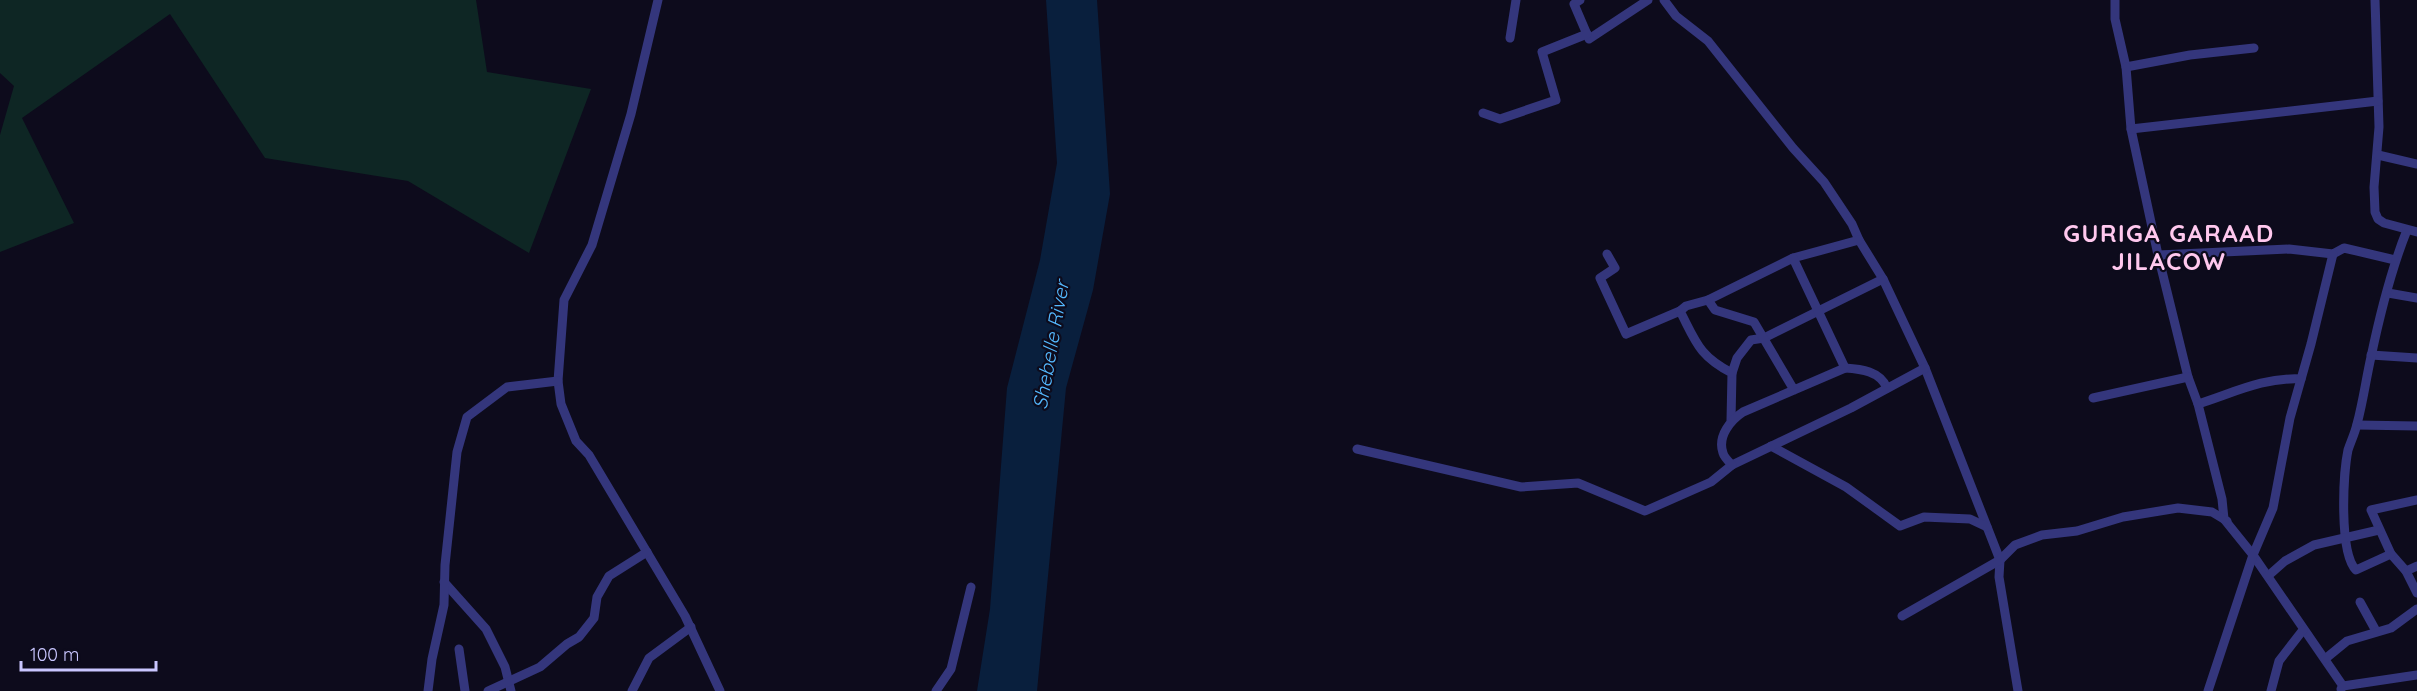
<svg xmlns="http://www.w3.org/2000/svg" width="2417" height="691" font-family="Quicksand,sans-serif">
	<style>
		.green { fill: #0e2624 }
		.water { fill: #091f3d }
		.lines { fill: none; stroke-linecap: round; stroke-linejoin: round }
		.minor { stroke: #34367c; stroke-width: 9 }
		.labels { text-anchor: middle; stroke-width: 4.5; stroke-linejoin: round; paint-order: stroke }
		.water-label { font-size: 20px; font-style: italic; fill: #54b9ff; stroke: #0d0b1c }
		.district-label { font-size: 24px; font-weight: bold; letter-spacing: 1.5px; fill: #ffc8ee; stroke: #0d0b1c }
	</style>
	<rect width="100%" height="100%" fill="#0d0b1c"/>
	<polygon class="green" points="0,0 476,0 487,72 591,89 529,253 408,181 265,158 170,14 22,118 74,223 0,252 0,135 14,86 0,73"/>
	<polygon class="water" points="1046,0 1097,0 1110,194 1093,290 1066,388 1037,691 977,691 990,609 1007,388 1040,260 1057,163"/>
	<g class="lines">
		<g class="minor">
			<polyline points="658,0 631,114 592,245 564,300 558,381 561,404 576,441 589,455 685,616 720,691"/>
			<polyline points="1580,0 1574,4 1589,39 1648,0"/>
			<polyline points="1664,0 1676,16 1708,41 1793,148 1824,182 1852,224 1859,240 1883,279 1925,368 2000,560 1999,577 2018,691"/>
			<polyline points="2115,0 2115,19 2126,67 2190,55 2254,48"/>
			<polyline points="2375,0 2379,127 2374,187 2375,212 2378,219 2384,223 2417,232"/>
			<polyline points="1510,38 1516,0"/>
			<polyline points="2126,67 2131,129 2158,255 2188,377 2198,404 2222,499 2224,519 2253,555 2343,686"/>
			<polyline points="1483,113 1500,119 1556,100 1542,52 1587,34"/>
			<polyline points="2131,129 2378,101"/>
			<polyline points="2378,155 2417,164"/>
			<polyline points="1607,254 1615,268 1600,278 1626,334 1680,311"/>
			<polyline points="2158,255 2289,249 2333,254 2344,248 2395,260"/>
			<polyline points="1793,258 1859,240"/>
			<polyline points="2388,293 2417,298"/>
			<path d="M1708 300 1686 306 1680 311C1696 342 1699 356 1732 373L1731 420"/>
			<polyline points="2371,355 2417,358"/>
			<path d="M1845 368C1861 369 1880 371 1887 388"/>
			<polyline points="1732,373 1737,358 1751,340 1764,338 1883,279"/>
			<polyline points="2093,398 2188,377"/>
			<path d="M2198 404C2233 393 2264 377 2301 379"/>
			<polyline points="2357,425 2417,426"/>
			<polyline points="1771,446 1846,487 1900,526 1924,517 1970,519 1987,527"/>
			<polyline points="1357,449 1521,487 1578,483 1645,511 1711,482 1732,465 1851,408 1925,368"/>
			<path d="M1732 465C1729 462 1724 457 1723 453 1717 436 1731 420 1743 412L1845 368 1793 258 1708 300 1715 310 1754 322 1794 390"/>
			<polyline points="2417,500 2371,510 2391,554 2406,571 2417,593"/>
			<path d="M2391 554 2356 570C2339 553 2343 474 2348 450 2351 441 2355 433 2357 424 2363 402 2366 379 2371 357 2380 314 2391 270 2407 230"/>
			<polyline points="2406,571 2417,566"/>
			<polyline points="2268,576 2285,561 2314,545 2379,530"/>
			<polyline points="444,582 486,629 505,667 511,691"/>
			<polyline points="2360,602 2376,631"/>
			<polyline points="1902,616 2000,560 2015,545 2042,535 2077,531 2123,517 2178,508 2212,512 2227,521"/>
			<polyline points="459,649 465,691"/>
			<polyline points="2325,659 2347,641 2391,628 2417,609"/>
			<polyline points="2341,689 2343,686 2417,675"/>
			<polyline points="428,691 432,659 444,605 445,565 457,452 467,417 507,387 558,381"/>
			<polyline points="488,691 540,667 567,644 579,637 594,618 597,597 609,576 647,552"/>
			<polyline points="632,691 649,658 691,627"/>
			<polyline points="936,691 951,669 971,587"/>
			<polyline points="2208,691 2253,555 2273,508 2290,418 2311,344 2333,254"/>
			<polyline points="2271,691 2279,661 2303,630"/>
		</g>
	</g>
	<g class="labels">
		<g class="water-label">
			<text transform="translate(1051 345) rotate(-80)" y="7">Shebelle River</text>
		</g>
		<g class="district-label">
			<text x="2169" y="242">GURIGA GARAAD<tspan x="2169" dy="28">JILACOW</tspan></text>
		</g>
	</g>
	<path d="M21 661v9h135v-9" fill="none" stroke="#c9c6ff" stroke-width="3"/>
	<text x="30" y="661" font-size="18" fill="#c9c6ff" stroke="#0d0b1c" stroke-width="4.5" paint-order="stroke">100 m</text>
</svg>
